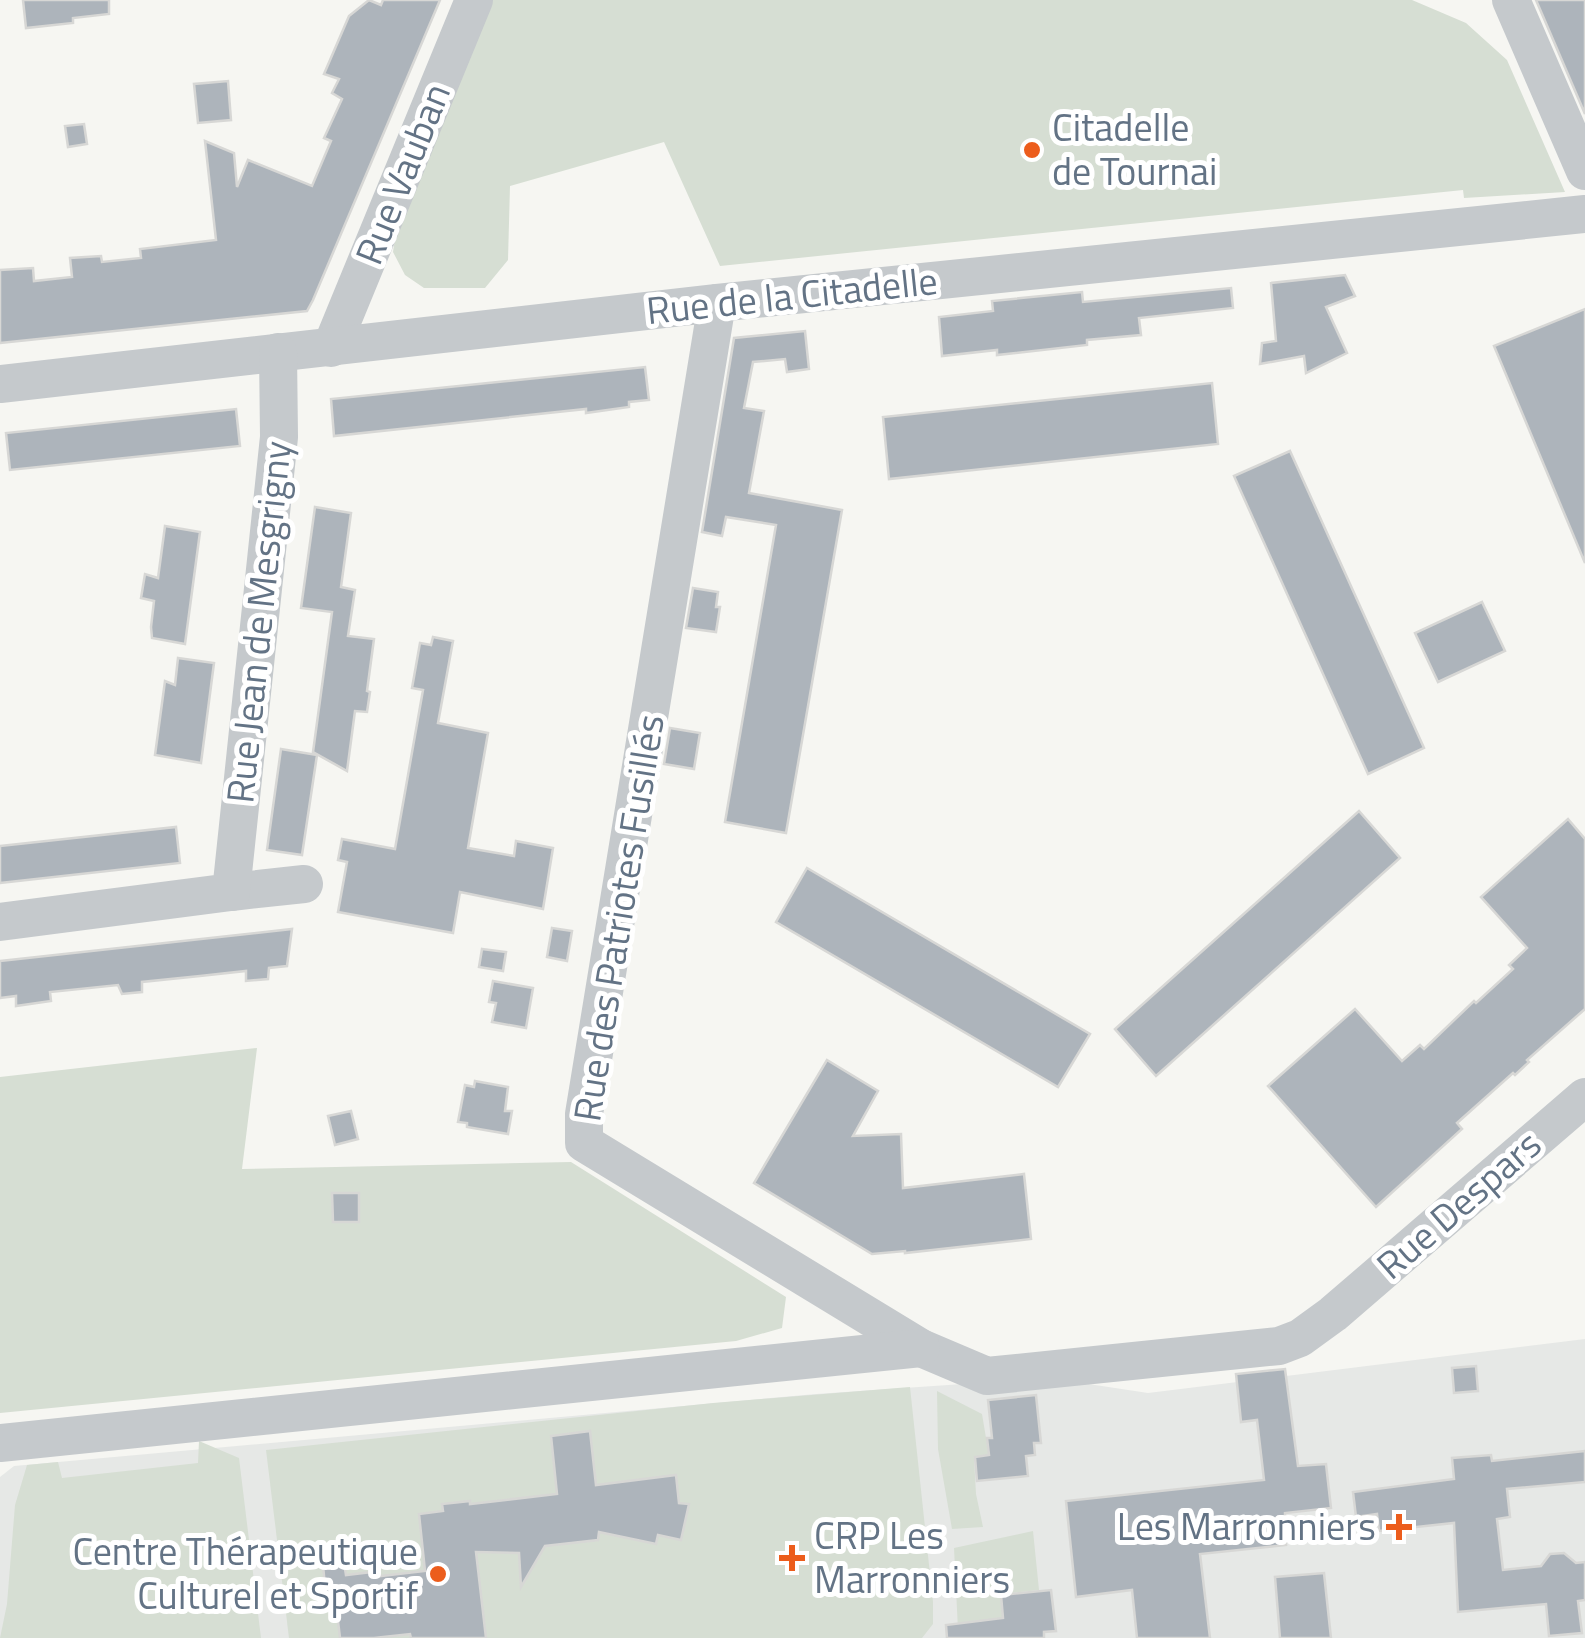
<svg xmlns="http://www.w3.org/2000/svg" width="1585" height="1638" font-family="'Titillium Web',sans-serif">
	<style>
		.built { fill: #e6e8e6 }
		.green { fill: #d6ded3 }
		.building { fill: #adb4bb; stroke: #d7d7d5; stroke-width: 2.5 }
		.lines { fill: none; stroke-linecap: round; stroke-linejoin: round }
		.minor { stroke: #c5c9cc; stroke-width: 38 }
		.poi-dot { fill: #ec5d1c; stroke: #fff; stroke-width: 4 }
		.labels { text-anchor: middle; stroke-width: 10; stroke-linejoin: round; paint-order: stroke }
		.poi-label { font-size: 38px; fill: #637385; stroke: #fff; text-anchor: start }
		.street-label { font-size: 38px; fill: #637385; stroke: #fff }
	</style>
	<rect width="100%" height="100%" fill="#f6f6f2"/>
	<polygon class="built" points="1585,1339 1585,1638 0,1638 0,1477 14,1466 816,1394 1049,1378 1148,1393"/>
	<g class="green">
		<polygon points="491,0 1412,0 1466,23 1507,60 1565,192 1464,198 1463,190 720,266 664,142 510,186 508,260 485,288 424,288 405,275 393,252 398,219"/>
		<polygon points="257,1048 242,1169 571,1162 786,1297 782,1328 736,1341 0,1413 0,1077"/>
		<polygon points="910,1387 933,1602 933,1624 922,1638 289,1638 266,1450 713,1403"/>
		<polygon points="937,1391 982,1414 989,1456 974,1458 976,1494 983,1527 952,1529 938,1449"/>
		<polygon points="199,1441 239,1458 261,1638 0,1638 7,1604 15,1505 27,1465 58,1462 62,1478 198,1463"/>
		<polygon points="1033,1531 1039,1590 1002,1594 1004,1623 953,1638 958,1630 954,1548"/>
	</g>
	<g class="building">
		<polygon points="23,0 109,0 109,14 73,18 73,23 26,28"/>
		<polygon points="369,0 381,5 383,0 440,0 313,300 307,311 0,343 0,270 33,268 34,281 72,277 70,258 101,256 102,262 141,258 140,249 216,240 205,141 234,153 237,187 248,160 312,186 331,141 324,138 342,99 332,93 339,79 324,74 349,16"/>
		<polygon points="1536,0 1585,0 1585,114"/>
		<polygon points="228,81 231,120 198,123 194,84"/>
		<polygon points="84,124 87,144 68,147 65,126"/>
		<polygon points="1345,275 1355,296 1326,307 1347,353 1306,373 1304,356 1260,364 1262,343 1276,341 1271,283"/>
		<polygon points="1231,288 1233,308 1139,318 1141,335 1087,340 1087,345 997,355 997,350 942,356 939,317 993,311 992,301 1082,292 1083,302"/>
		<polygon points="1585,309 1585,563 1494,346"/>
		<polygon points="805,331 809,369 787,372 785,359 753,362 744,408 764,411 749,493 842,510 786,833 725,822 776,525 726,517 722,536 702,532 734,338"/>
		<polygon points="645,367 649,400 629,402 629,407 586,413 586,409 334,436 331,399"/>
		<polygon points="1212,383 1218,444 889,479 883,417"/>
		<polygon points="236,409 240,446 10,470 6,433"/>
		<polygon points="1290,451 1424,748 1368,774 1234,476"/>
		<polygon points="315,507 351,513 341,587 355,590 348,636 374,639 367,691 370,692 367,712 355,711 347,771 313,752 332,612 301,608"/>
		<polygon points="165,526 200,532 185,644 152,638 151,627 154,601 141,598 145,574 158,578"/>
		<polygon points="693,588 718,592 716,607 720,607 716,632 686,628"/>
		<polygon points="1482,602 1505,651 1438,682 1415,633"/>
		<polygon points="433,637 453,641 438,723 488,733 468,848 514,856 516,841 553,848 543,909 460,892 453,933 338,912 347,862 338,860 342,839 395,849 423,690 412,688 420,643 431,645"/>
		<polygon points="178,658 214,663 201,763 155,755 165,681 175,685"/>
		<polygon points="670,728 700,733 694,769 664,764"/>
		<polygon points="281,749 317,755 302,855 267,850"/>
		<polygon points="1359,811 1400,858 1156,1076 1115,1029"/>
		<polygon points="1568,819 1585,839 1585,1009 1527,1060 1529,1062 1515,1075 1513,1073 1457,1123 1462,1129 1376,1207 1268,1086 1355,1009 1402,1061 1420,1045 1424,1049 1474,1001 1476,1003 1513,969 1509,965 1527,948 1481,897"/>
		<polygon points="176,827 180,863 0,883 0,846"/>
		<polygon points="807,868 1090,1034 1058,1087 776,922"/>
		<polygon points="552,928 572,931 567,961 547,957"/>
		<polygon points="292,929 287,966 269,968 268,979 246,981 246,971 200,976 142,982 142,992 122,994 118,985 50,992 51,1001 16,1006 16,996 0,998 0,961"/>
		<polygon points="482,949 506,952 503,971 479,967"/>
		<polygon points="493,981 533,988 526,1028 492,1022 496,1003 489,1002"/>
		<polygon points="827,1060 878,1091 853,1136 901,1134 903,1188 1024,1174 1031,1239 905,1253 905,1251 872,1254 754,1183"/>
		<polygon points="475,1081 508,1087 505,1111 512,1111 508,1134 467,1127 467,1123 458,1122 465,1085 474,1087"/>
		<polygon points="351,1111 358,1139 335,1145 328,1116"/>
		<polygon points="332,1193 359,1193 359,1222 333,1222"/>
		<polygon points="1476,1366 1478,1391 1454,1393 1452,1368"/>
		<polygon points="1285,1369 1298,1466 1326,1464 1331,1508 1285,1513 1285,1516 1283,1517 1286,1545 1200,1554 1210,1638 1137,1638 1132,1590 1076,1597 1066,1501 1264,1480 1257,1420 1241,1422 1236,1374"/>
		<polygon points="1036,1395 1041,1443 1034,1443 1035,1455 1026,1456 1028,1476 977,1481 975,1457 989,1455 987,1438 992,1438 988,1400"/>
		<polygon points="590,1431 596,1485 676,1475 679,1503 689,1504 681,1540 658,1535 656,1544 599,1532 598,1540 545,1546 521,1587 519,1553 476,1552 486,1638 411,1638 410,1634 374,1638 340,1638 335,1596 326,1597 323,1565 344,1563 346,1575 372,1572 372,1577 425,1571 419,1514 443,1511 442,1504 470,1501 470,1504 557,1494 551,1436"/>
		<polygon points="1585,1451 1585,1482 1507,1489 1510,1517 1497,1519 1503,1570 1541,1566 1550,1554 1564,1553 1576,1563 1585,1562 1585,1600 1578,1601 1582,1633 1549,1636 1546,1604 1458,1612 1454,1523 1379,1531 1377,1514 1356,1517 1353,1492 1454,1479 1452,1458 1491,1455 1492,1461"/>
		<polygon points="1324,1573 1331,1638 1280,1638 1275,1577"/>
		<polygon points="1051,1590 1056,1631 1044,1632 1044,1638 947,1638 946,1625 1003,1618 1001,1595"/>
	</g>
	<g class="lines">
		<g class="minor">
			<polyline points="1511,0 1585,171"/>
			<polyline points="717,303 584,1114 584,1143 921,1348 987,1376 1279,1346 1300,1338 1333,1314 1585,1097"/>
			<polyline points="331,348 474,0"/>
			<polyline points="0,384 717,303 1585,214"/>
			<polyline points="231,892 304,884"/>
			<polyline points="0,922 231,892 279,437 278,352"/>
			<polyline points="0,1443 921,1348"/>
		</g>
	</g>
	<g class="poi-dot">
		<circle cx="1032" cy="150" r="10"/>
		<path d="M1394 1512h10v10h10v10h-10v10h-10v-10h-10v-10h10z"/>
		<path d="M787 1543h10v10h10v10h-10v10h-10v-10h-10v-10h10z"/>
		<circle cx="438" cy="1574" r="10"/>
	</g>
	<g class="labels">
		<g class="poi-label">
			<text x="1052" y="141">Citadelle<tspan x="1052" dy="44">de Tournai</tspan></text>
			<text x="1376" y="1540" text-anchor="end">Les Marronniers</text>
			<text x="814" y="1549">CRP Les<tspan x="814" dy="44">Marronniers</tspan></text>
			<text x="418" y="1565" text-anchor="end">Centre Thérapeutique<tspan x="418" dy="44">Culturel et Sportif</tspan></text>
		</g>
		<g class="street-label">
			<text transform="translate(403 174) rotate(-68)" y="13">Rue Vauban</text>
			<text transform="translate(792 296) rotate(-6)" y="13">Rue de la Citadelle</text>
			<text transform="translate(259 622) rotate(-84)" y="13">Rue Jean de Mesgrigny</text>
			<text transform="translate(619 918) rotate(-81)" y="13">Rue des Patriotes Fusillés</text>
			<text transform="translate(1459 1205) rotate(-41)" y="13">Rue Despars</text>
		</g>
	</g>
</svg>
